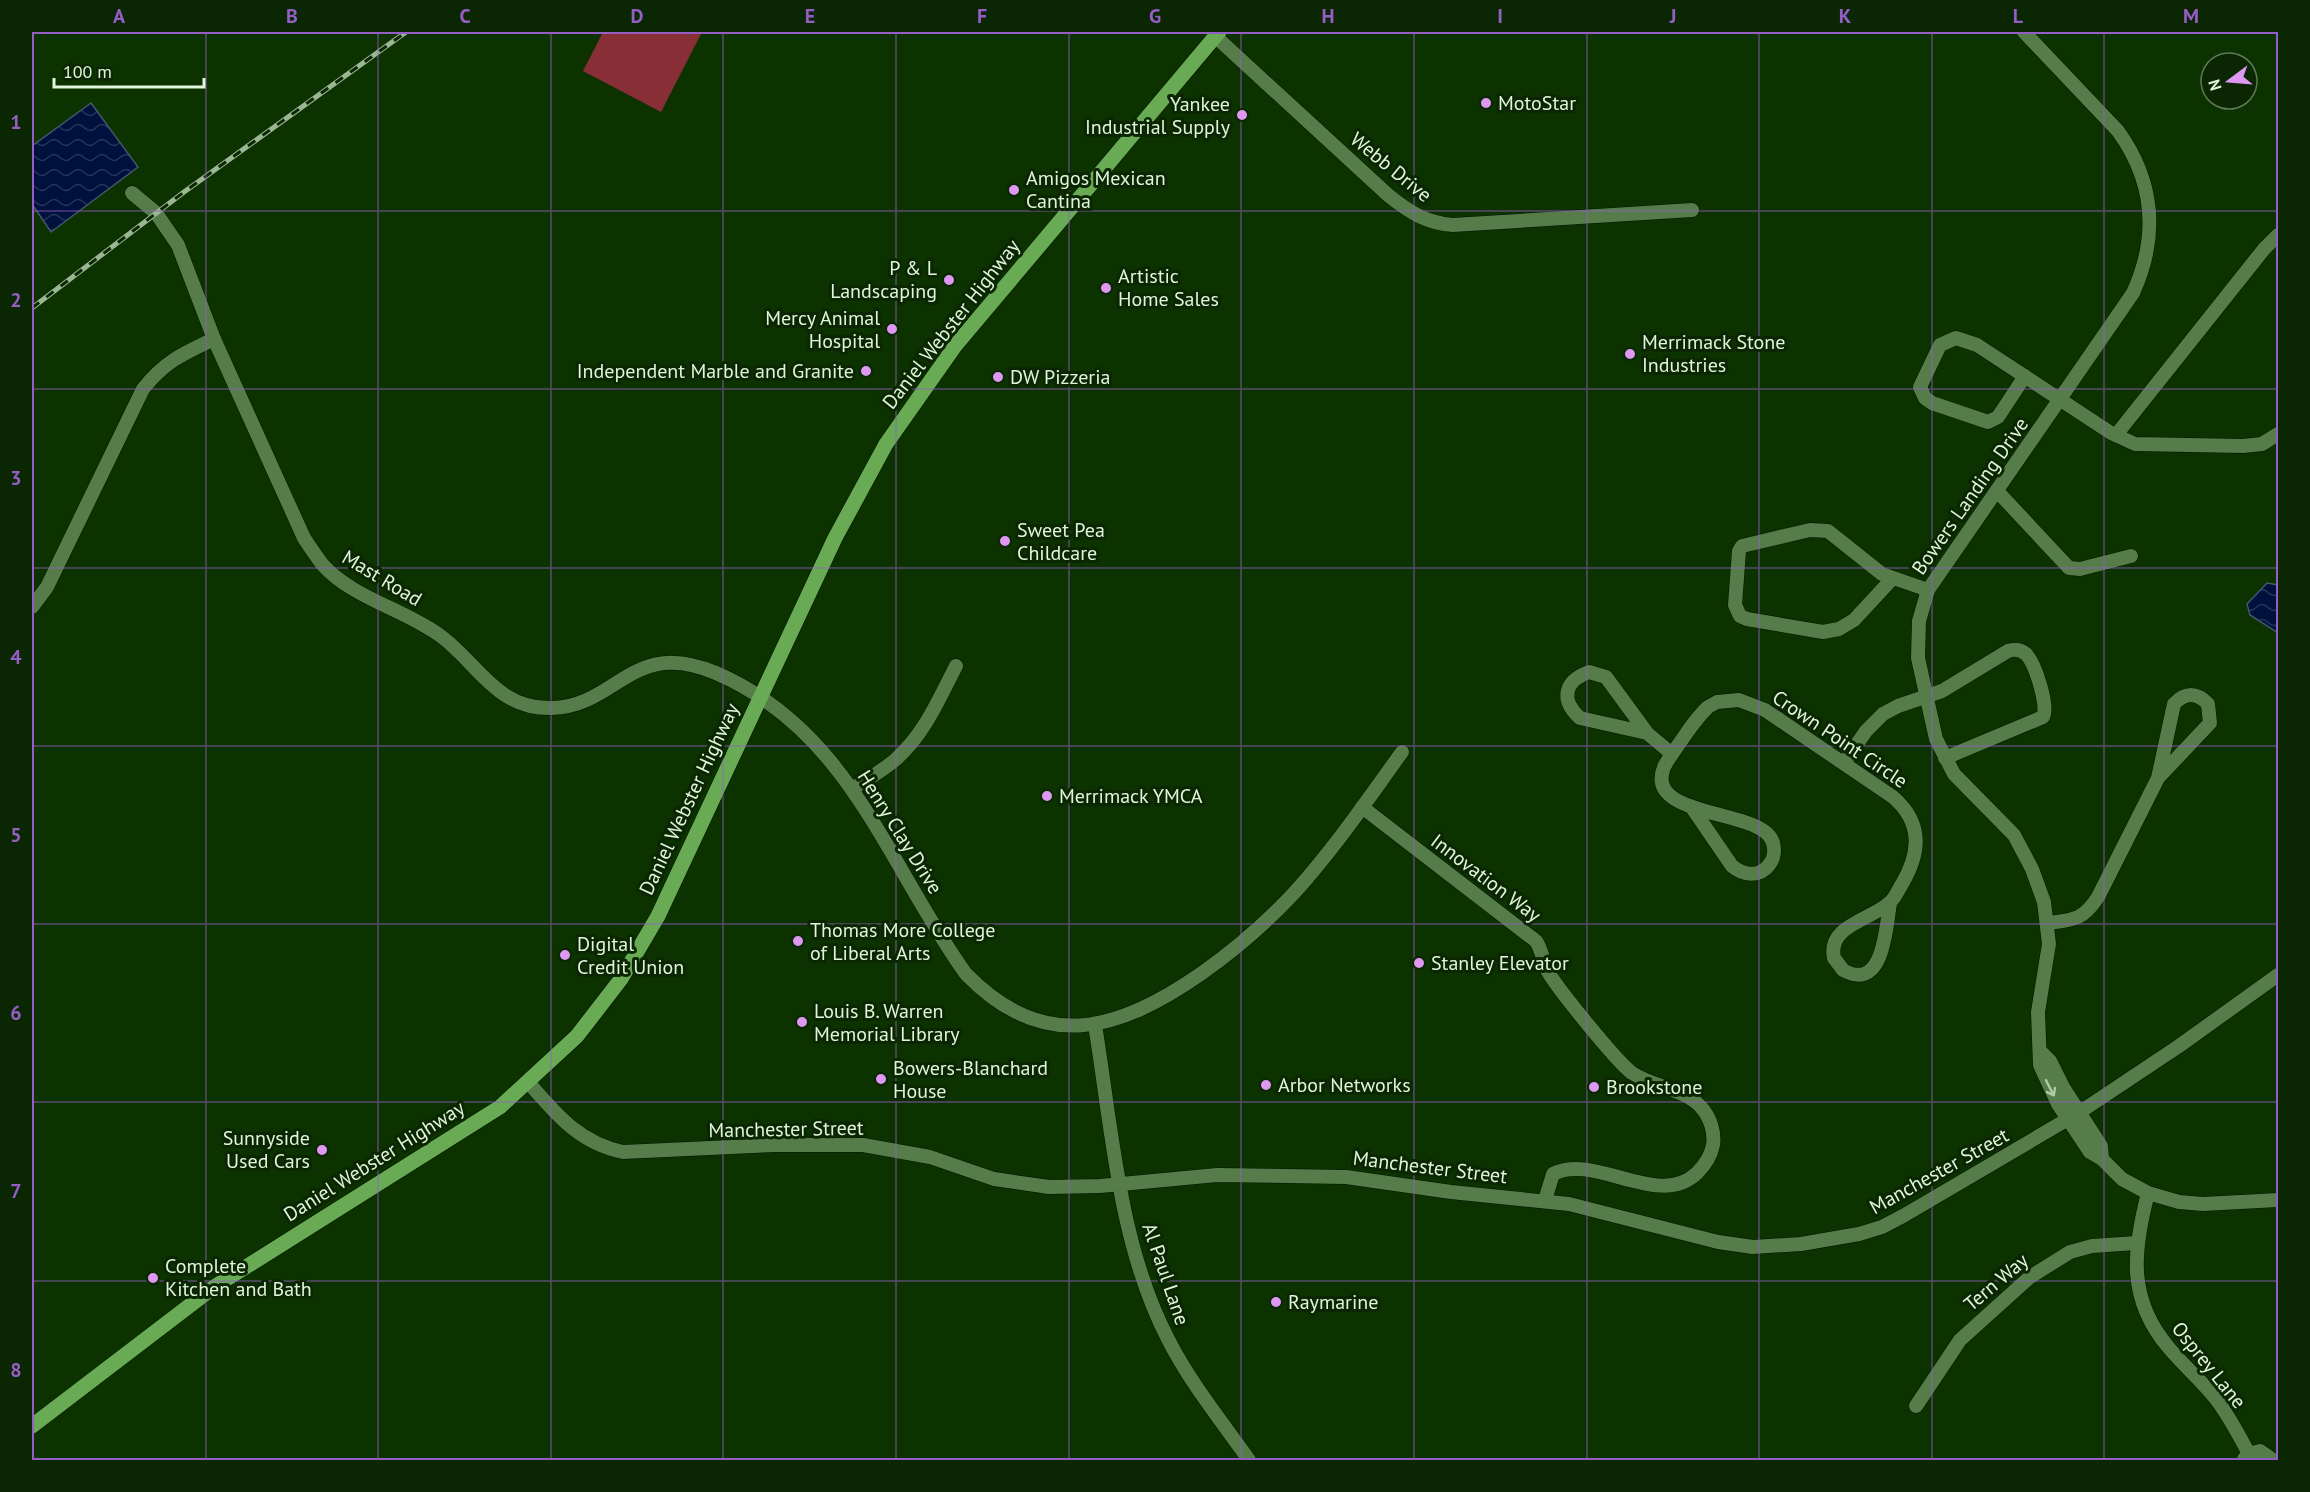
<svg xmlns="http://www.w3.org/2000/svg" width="2310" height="1492" font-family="'PT Sans',sans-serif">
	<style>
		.green { fill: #872e36 }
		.water { fill: url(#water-waves); stroke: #43566c; stroke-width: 1.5 }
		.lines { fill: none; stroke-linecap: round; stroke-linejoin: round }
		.minor-casing { stroke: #041601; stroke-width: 15 }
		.major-casing { stroke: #041601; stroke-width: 16 }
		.minor { stroke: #557c49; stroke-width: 14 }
		.major { stroke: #69ab54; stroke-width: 15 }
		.rail-casing { stroke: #9bb693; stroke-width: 5 }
		.rail { stroke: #0a2602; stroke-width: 3; stroke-dasharray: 9; stroke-linecap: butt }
		.oneway { stroke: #afcba7 }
		.grid { fill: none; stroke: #945ec6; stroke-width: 1.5; stroke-opacity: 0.55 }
		.poi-dot { fill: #de98f2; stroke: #0a2602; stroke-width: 2 }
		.labels { text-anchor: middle; stroke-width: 6; stroke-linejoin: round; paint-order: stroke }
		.poi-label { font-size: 20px; fill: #e0f6da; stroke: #0a2602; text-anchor: start }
		.street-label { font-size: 20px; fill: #e0f6da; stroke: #0a2602 }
		.neatline { fill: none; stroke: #945ec6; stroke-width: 2 }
		.grid-label { font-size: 20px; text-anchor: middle; font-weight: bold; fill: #945ec6 }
	</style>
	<defs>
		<pattern id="water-waves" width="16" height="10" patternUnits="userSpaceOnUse" patternTransform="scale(1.5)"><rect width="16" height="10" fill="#00113d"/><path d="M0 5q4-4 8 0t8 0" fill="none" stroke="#253458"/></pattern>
	</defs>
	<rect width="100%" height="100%" fill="#0c3200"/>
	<polygon class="green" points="603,32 702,32 661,112 583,71"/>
	<g class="water">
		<polygon points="91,103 138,167 51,232 32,204 32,146"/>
		<polygon points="2267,583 2278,585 2278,633 2250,615 2247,604"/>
	</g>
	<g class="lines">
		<defs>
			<g id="minor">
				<path d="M2024 32 2118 131C2154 181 2159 236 2133 293L1928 590 1919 621 1918 658 1936 739 1954 774 2014 835 2032 869 2044 902 2049 944 2038 1012 2040 1065 2058 1104 2090 1152 2102 1159 2122 1179 2148 1193 2179 1202 2203 1204 2278 1200"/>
				<path d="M1215 36 1388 195C1409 212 1426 223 1453 225L1692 210"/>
				<path d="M132 193 156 213 178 245 214 339 304 538C310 547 316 556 322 564 353 599 405 609 442 637 479 665 498 710 552 708 618 706 632 637 716 673 850 731 887 864 966 974 1044 1054 1119 1031 1202 973 1236 949 1266 923 1294 893 1334 849 1368 799 1402 752"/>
				<polyline points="2025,376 1998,417 1988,422 1932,403 1925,398 1920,387 1940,345 1956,338 1977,345 2111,433 2135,444 2243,446 2262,444 2278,434"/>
				<polyline points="2116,435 2264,249 2278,235"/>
				<polyline points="1998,492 2069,568 2080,569 2131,556"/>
				<polyline points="1892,579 1854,620 1839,629 1823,632 1747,619 1740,616 1735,605 1739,551 1742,546 1810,530 1828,531 1882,574 1928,590"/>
				<path d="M32 607 47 587 143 389C165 361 183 354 214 339"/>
				<path d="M1647 733 1606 677 1589 672C1564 681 1560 700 1580 718L1647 733 1672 754"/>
				<path d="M1844 763 1866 731 1883 714 1898 706 1942 691 2008 651C2014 649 2020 649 2026 654 2035 663 2049 706 2043 717L1945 758"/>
				<path d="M852 789C867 780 882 771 895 760 924 735 939 699 956 666"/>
				<path d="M1362 807 1536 941C1542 950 1543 961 1547 970 1556 987 1617 1062 1632 1073 1653 1087 1683 1088 1701 1107 1710 1117 1715 1132 1713 1145 1711 1156 1705 1165 1697 1173 1659 1210 1594 1152 1553 1174L1545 1200"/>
				<path d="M1693 809 1732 866C1743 875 1759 878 1769 865 1774 859 1775 850 1773 843 1765 808 1643 820 1664 767 1668 759 1674 751 1679 744 1688 731 1696 718 1708 707L1717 702 1739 700 1765 710 1893 797C1922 822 1921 852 1902 884 1898 890 1895 899 1889 903 1871 920 1827 925 1834 958L1843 970C1884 993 1886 927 1890 903"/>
				<path d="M2048 923C2074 920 2083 920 2098 897L2158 778 2174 704C2185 692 2197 692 2208 704L2210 723 2158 778"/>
				<path d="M1095 1025C1112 1129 1119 1245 1168 1339 1189 1381 1222 1422 1249 1460"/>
				<polyline points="2042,1053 2050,1061 2063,1087 2101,1146 2102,1159"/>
				<path d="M528 1082C556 1114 579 1143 623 1152L774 1145H863L930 1157 994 1179 1049 1187 1100 1186 1217 1175 1346 1177 1451 1192 1569 1204 1718 1242 1753 1247 1801 1244 1859 1234 1882 1227 1903 1216 2080 1112 2179 1046 2278 975"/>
				<path d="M2148 1193C2133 1251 2127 1299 2169 1348 2184 1366 2202 1381 2216 1399 2229 1416 2239 1435 2249 1454"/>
				<polyline points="1916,1406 1960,1340 2030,1277 2070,1252 2092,1246 2136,1243"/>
				<polyline points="2244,1459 2249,1454 2260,1451 2273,1460"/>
			</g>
			<polyline id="major" points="32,1426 214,1287 500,1107 577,1036 621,979 658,916 835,538 886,444 955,346 1219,32"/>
		</defs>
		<use href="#minor" class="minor-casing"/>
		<use href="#major" class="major-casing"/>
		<use href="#minor" class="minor"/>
		<use href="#major" class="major"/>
		<defs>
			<polyline id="rail" points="32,308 184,192 406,32"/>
		</defs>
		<use href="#rail" class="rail-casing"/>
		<use href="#rail" class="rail"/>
	</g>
	<defs><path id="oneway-shaft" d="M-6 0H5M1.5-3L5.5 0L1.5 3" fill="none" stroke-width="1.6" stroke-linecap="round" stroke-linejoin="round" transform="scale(1.5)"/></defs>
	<use class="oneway" href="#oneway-shaft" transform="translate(2050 1088) rotate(63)"/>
	<path class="grid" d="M206 32V1460M378 32V1460M551 32V1460M723 32V1460M896 32V1460M1069 32V1460M1241 32V1460M1414 32V1460M1587 32V1460M1759 32V1460M1932 32V1460M2104 32V1460M32 211H2278M32 389H2278M32 568H2278M32 746H2278M32 924H2278M32 1102H2278M32 1281H2278"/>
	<g class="poi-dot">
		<circle cx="1486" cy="103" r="6"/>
		<circle cx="1242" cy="115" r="6"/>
		<circle cx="1014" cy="190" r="6"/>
		<circle cx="949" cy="280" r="6"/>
		<circle cx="1106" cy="288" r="6"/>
		<circle cx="892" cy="329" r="6"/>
		<circle cx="1630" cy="354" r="6"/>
		<circle cx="866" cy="371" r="6"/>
		<circle cx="998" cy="377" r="6"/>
		<circle cx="1005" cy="541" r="6"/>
		<circle cx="1047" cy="796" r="6"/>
		<circle cx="798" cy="941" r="6"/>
		<circle cx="565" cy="955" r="6"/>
		<circle cx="1419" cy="963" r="6"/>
		<circle cx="802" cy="1022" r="6"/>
		<circle cx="881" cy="1079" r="6"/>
		<circle cx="1266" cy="1085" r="6"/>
		<circle cx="1594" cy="1087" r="6"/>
		<circle cx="322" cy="1150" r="6"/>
		<circle cx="153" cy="1278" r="6"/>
		<circle cx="1276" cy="1302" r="6"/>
	</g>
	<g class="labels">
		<g class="poi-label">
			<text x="1498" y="110">MotoStar</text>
			<text x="1230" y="111" text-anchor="end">Yankee<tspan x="1230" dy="23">Industrial Supply</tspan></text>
			<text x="1026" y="185">Amigos Mexican<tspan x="1026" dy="23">Cantina</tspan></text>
			<text x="937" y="275" text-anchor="end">P &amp; L<tspan x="937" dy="23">Landscaping</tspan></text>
			<text x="1118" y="283">Artistic<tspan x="1118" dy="23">Home Sales</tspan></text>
			<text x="880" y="325" text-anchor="end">Mercy Animal<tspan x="880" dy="23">Hospital</tspan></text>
			<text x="1642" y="349">Merrimack Stone<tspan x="1642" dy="23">Industries</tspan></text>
			<text x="854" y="378" text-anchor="end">Independent Marble and Granite</text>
			<text x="1010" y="384">DW Pizzeria</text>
			<text x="1017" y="537">Sweet Pea<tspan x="1017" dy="23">Childcare</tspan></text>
			<text x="1059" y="803">Merrimack YMCA</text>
			<text x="810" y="937">Thomas More College<tspan x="810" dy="23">of Liberal Arts</tspan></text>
			<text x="577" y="951">Digital<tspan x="577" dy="23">Credit Union</tspan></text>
			<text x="1431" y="970">Stanley Elevator</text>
			<text x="814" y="1018">Louis B. Warren<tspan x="814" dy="23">Memorial Library</tspan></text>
			<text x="893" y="1075">Bowers-Blanchard<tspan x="893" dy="23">House</tspan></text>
			<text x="1278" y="1092">Arbor Networks</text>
			<text x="1606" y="1094">Brookstone</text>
			<text x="310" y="1145" text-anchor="end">Sunnyside<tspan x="310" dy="23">Used Cars</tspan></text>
			<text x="165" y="1273">Complete<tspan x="165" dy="23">Kitchen and Bath</tspan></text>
			<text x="1288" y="1309">Raymarine</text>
		</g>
		<g class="street-label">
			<text transform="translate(1391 167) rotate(39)" y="7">Webb Drive</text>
			<text transform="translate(951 324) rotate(-52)" y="7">Daniel Webster Highway</text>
			<text transform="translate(1970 496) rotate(-55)" y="7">Bowers Landing Drive</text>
			<text transform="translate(382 578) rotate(31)" y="7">Mast Road</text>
			<text transform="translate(1840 739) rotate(34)" y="7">Crown Point Circle</text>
			<text transform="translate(689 799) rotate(-65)" y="7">Daniel Webster Highway</text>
			<text transform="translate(900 832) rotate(58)" y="7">Henry Clay Drive</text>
			<text transform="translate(1486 878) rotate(37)" y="7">Innovation Way</text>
			<text transform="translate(786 1129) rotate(-1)" y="7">Manchester Street</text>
			<text transform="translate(374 1161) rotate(-32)" y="7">Daniel Webster Highway</text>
			<text transform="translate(1430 1167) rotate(7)" y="7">Manchester Street</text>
			<text transform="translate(1939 1171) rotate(-29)" y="7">Manchester Street</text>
			<text transform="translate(1166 1274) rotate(71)" y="7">Al Paul Lane</text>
			<text transform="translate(1996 1282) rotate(-40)" y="7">Tern Way</text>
			<text transform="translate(2209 1365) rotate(51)" y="7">Osprey Lane</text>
		</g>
	</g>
	<rect width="2310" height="1492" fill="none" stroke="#0a2602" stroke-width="66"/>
	<g transform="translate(2229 81) rotate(254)"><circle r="28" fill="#0a2602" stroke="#607958" stroke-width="1.5"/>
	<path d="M0-4.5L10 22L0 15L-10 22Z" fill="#de98f2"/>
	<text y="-9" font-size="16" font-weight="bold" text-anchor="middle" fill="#e0f6da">N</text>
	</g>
	<path d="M54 78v9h150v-9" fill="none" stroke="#e0f6da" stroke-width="3"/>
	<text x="63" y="78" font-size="18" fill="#e0f6da" stroke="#0a2602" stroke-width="4.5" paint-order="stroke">100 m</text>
	<rect x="33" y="33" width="2244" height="1426" class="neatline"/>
	<g class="grid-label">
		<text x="119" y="23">A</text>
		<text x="292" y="23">B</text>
		<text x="465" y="23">C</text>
		<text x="637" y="23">D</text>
		<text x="810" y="23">E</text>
		<text x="982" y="23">F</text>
		<text x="1155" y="23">G</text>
		<text x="1328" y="23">H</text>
		<text x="1500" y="23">I</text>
		<text x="1673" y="23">J</text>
		<text x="1845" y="23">K</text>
		<text x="2018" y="23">L</text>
		<text x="2191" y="23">M</text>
		<text x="16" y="129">1</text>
		<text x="16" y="307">2</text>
		<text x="16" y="485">3</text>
		<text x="16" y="664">4</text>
		<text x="16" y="842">5</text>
		<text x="16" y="1020">6</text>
		<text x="16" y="1198">7</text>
		<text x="16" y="1377">8</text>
	</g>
</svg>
